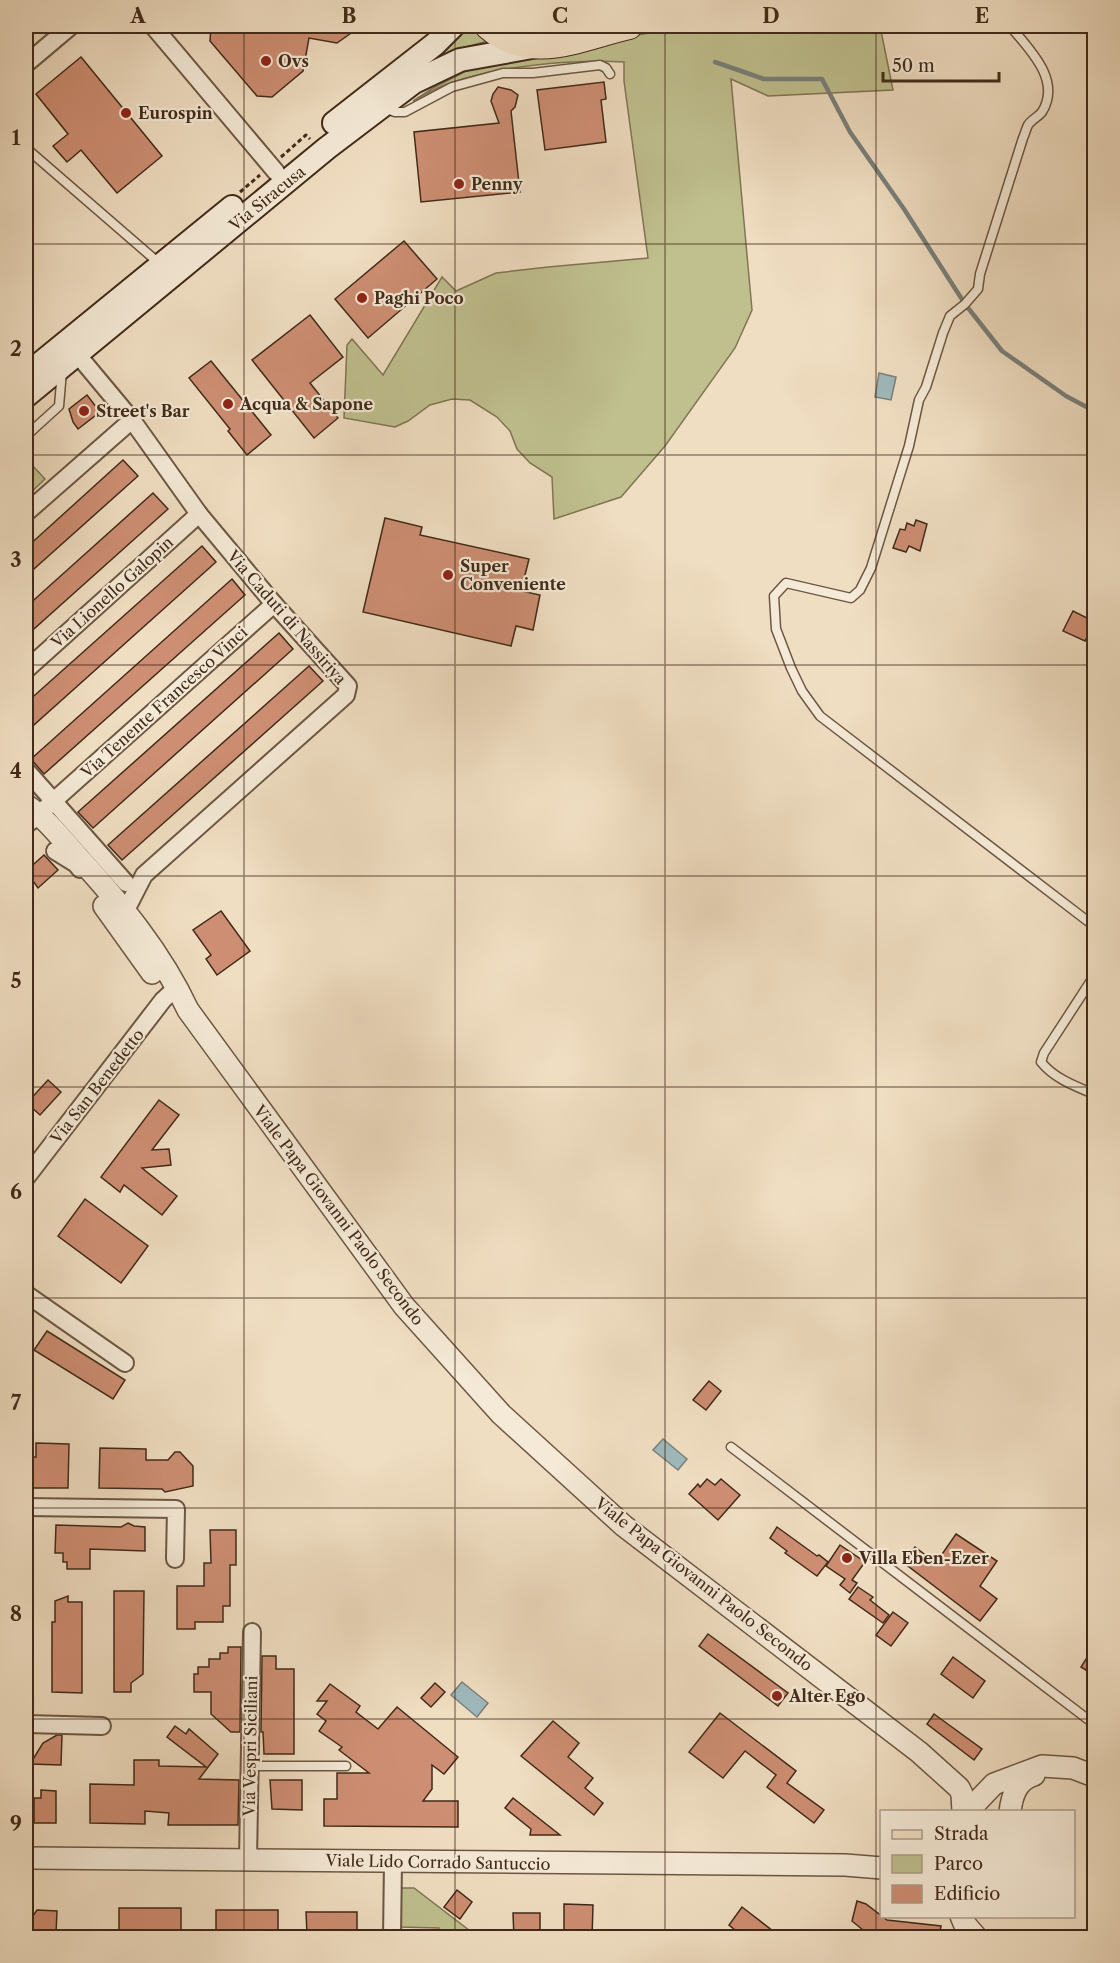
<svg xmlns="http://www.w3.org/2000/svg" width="1120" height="1963" font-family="'Libre Caslon Text',serif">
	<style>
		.green { fill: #c0c08f; stroke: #807554; stroke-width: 1.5 }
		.water { fill: #9fb9bd; stroke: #79807b; stroke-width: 1.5 }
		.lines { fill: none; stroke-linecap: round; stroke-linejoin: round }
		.stream { stroke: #79807b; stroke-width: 4.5 }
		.building { fill: #ce8e73; stroke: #412a19; stroke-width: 1.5 }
		.service-casing { stroke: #6d5743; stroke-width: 11 }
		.minor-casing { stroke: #6d5743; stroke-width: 20 }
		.tertiary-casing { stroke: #6d5743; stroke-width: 24 }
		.secondary-casing { stroke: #412a19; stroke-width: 26 }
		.primary-casing { stroke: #412a19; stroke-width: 28 }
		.path { stroke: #412a19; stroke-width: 3; stroke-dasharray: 4.5 3; stroke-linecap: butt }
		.service { stroke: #f5ead7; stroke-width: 8 }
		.minor { stroke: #f5ead7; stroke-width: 16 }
		.tertiary { stroke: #f5ead7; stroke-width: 21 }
		.secondary { stroke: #f5ead7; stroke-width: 22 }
		.primary { stroke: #f0dec2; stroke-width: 26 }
		.grid { fill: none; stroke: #412a19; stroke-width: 1.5; stroke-opacity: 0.55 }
		.poi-dot { fill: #8f2418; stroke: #f5ead7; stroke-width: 2 }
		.labels { text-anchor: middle; stroke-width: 4.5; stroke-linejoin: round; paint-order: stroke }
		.poi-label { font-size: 16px; font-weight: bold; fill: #412a19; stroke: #f5ead7; text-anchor: start }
		.street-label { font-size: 16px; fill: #412a19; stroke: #f5ead7 }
		.neatline { fill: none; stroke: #412a19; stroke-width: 2 }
		.grid-label { font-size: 20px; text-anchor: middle; font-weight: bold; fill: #412a19 }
	</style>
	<rect width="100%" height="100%" fill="#f0dec2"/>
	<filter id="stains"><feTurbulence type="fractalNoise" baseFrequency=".00333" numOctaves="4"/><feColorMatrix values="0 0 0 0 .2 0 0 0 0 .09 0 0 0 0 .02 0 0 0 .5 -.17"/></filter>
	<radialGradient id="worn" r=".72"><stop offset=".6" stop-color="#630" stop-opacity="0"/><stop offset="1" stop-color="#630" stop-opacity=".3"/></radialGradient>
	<g class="green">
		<polygon points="461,26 475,26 487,38 484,42 449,52 426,62"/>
		<path d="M683 26H880L893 90 768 96 731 79 752 310 735 348 665 446 621 497 554 519 552 477 530 463 517 449 510 431 497 417 470 400 452 399 430 405 408 421 395 427 344 418 347 345 352 339 383 375 442 277 456 291 496 273 548 267 648 258 624 81V62C570 59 501 66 450 83 437 87 425 95 413 101L433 88 470 69Z"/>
		<polygon points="31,464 45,479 26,497 26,467"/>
		<polygon points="399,1888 414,1888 478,1937 439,1937 439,1928 399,1927"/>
	</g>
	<g class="water">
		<polygon points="879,373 896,377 891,400 875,397"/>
		<polygon points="663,1439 687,1459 678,1470 653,1450"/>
		<polygon points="462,1682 488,1703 477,1717 451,1695"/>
	</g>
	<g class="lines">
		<polyline class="stream" points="715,62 764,79 822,79 850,132 904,209 965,304 1002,351 1066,396 1094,411"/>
	</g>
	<g class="building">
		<polygon points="211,26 361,26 337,43 309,38 303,71 272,97 257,96 210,41"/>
		<polygon points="81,57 162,156 117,193 81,150 67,162 53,146 68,134 36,94"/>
		<polygon points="604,82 606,99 601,100 606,142 545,150 537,90"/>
		<polygon points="498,87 511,90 518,95 515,107 511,111 520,192 421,202 414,132 499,123 491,101 493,94"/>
		<polygon points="404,241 437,279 368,338 335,299"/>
		<polygon points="310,315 343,357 310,383 338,418 314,438 252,360"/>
		<polygon points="211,361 271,435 247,455 228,431 230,429 189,378"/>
		<polygon points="87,395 100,412 78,429 73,422 69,409"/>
		<polygon points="123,460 138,476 26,576 26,548"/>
		<polygon points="153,493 168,509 26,636 26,607"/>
		<polygon points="385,518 422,527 420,535 529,559 521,591 540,595 533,630 516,626 511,646 363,612"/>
		<polygon points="916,520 927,524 920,551 909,546 906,552 893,548 900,529 905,530 907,523 914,526"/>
		<polygon points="202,546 216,562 26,732 26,703"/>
		<polygon points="232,579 245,595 44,774 31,759"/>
		<polygon points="1073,611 1091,620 1088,625 1092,627 1085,641 1063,631"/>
		<polygon points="279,633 293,649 93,828 78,812"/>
		<polygon points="309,666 323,681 122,860 108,845"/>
		<polygon points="44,855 58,870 38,888 26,871"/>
		<polygon points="221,911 250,951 217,975 206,959 211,955 193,930"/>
		<polygon points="48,1080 61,1092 40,1115 27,1103"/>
		<polygon points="159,1100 179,1115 152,1150 169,1149 171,1165 142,1168 177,1196 162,1215 124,1185 120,1192 101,1177"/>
		<polygon points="85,1199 148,1246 121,1283 58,1236"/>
		<polygon points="47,1331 125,1380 113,1399 34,1350"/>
		<polygon points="709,1381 721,1391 706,1410 693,1400"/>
		<polygon points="36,1443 69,1444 68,1488 26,1488 26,1457 36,1457"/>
		<polygon points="100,1448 146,1449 146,1460 168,1460 175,1452 180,1452 193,1466 193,1486 165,1492 162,1489 99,1488"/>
		<polygon points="707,1479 715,1485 721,1479 740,1495 718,1520 689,1494 698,1484 700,1487"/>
		<polygon points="128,1523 134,1526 145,1527 145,1551 90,1549 90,1569 67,1569 67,1562 63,1562 63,1553 55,1553 56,1525 121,1527"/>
		<polygon points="777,1527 817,1556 819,1555 828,1562 817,1576 785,1553 787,1551 770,1538"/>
		<polygon points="210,1530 236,1530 236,1565 230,1565 230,1606 223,1606 223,1622 195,1622 195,1629 177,1629 177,1586 204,1586 204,1563 211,1563"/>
		<polygon points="956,1534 997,1561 980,1586 997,1599 980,1621 904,1563 915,1547 936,1563"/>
		<polygon points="840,1545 865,1562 852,1580 857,1583 850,1593 840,1585 845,1579 826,1566"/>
		<polygon points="858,1587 873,1597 870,1600 889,1615 883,1623 849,1599"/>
		<polygon points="114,1591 144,1591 143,1674 131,1683 131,1692 114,1692"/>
		<polygon points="68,1596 68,1602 82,1602 82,1693 52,1692 52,1622 55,1622 55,1601"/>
		<polygon points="893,1612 908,1623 891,1646 876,1635"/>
		<polygon points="708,1634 788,1693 778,1706 699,1646"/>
		<polygon points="1095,1645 1095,1676 1081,1667"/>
		<polygon points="228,1647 241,1647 240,1732 231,1732 211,1714 211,1692 194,1692 194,1674 198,1674 198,1667 209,1667 209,1659 220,1659 220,1653 228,1653"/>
		<polygon points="262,1656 276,1656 276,1669 294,1669 294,1754 264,1754 263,1732 261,1732"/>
		<polygon points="953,1657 985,1681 973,1698 941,1674"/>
		<polygon points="435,1683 445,1692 431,1707 421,1698"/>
		<polygon points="330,1684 360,1706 356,1712 378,1729 397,1707 458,1757 444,1774 432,1765 432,1789 423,1801 458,1801 458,1827 324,1826 324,1799 337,1799 337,1773 369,1773 339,1750 342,1747 319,1731 326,1721 317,1714 327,1701 317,1701"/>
		<polygon points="720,1713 796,1771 787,1783 824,1810 814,1823 767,1787 776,1775 745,1751 723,1778 689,1752"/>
		<polygon points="934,1714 982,1749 974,1760 927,1724"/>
		<polygon points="553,1721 579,1743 568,1757 593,1778 585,1788 603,1803 594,1815 521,1756"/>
		<polygon points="175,1726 186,1734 189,1729 218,1754 199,1779 239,1780 238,1825 168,1825 169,1813 145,1811 145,1824 90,1823 90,1784 134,1785 134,1760 159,1760 159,1766 206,1767 167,1737"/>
		<polygon points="57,1735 62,1735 61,1765 30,1764 43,1743"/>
		<polygon points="270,1780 302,1780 302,1810 272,1809"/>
		<polygon points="41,1790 56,1791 56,1823 34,1823 34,1798 41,1798"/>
		<polygon points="513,1798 560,1835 530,1835 531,1829 505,1808"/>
		<polygon points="457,1890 472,1902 460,1919 444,1907"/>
		<polygon points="857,1901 866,1904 887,1920 941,1926 939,1938 873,1938 852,1921"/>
		<polygon points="564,1904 593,1905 592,1938 564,1938"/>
		<polygon points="742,1907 782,1938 745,1938 729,1925"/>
		<rect x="119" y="1908" width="62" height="27"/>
		<polygon points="37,1910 57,1911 56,1934 49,1934 46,1938 26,1938 26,1926"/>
		<rect x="216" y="1910" width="62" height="25"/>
		<polygon points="306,1912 357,1912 357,1934 307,1934"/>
		<polygon points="513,1913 540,1913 540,1938 514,1938"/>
	</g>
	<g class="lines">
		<defs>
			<g id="service">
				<path d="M1010 26C1029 49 1062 80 1042 112 1038 117 1031 120 1028 125 1026 129 1025 134 1023 138L980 274 978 289 965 304 950 316 943 333 926 387 919 400 909 446 871 568 860 590 851 598 786 583 774 596 776 629 791 668 802 691 820 716 1094 926"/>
				<polyline points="384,108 395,112 405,112 452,87 503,73 533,73 600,65 606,68 610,74"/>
				<polyline points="26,148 160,264"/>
				<polyline points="26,436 59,406 62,371"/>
				<path d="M1094 976 1044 1053 1041 1062C1055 1079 1075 1086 1094 1094"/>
				<polyline points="731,1447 1094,1724"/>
				<polyline points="250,1766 346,1766"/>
			</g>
			<g id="minor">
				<polyline points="153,26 276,172"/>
				<polyline points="26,64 71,26"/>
				<polyline points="77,354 132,420 199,514 274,604 348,686 346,695 144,875 125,912"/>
				<polyline points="26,513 132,420"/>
				<polyline points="26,670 199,514"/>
				<polyline points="26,770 126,883"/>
				<polyline points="30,822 274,604"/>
				<polyline points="55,851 76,864 80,869"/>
				<polyline points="26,1178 163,1000 177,987"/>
				<polyline points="26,1294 125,1363"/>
				<polyline points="26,1507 176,1509 175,1559"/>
				<polyline points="26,1724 102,1726"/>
				<polyline points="248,1860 252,1632"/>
				<polyline points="392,1938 393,1861"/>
			</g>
			<g id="tertiary">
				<path d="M26 805C46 818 61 838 78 857 120 903 161 952 188 1010L404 1306 501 1414 624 1526 919 1752 959 1788 962 1794 963 1812"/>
				<polyline points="104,906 152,973"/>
				<polyline points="972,1807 994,1784 1042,1766 1073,1768 1094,1776"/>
				<path d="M1010 1812C1012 1795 1017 1780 1034 1775"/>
				<polyline points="30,1858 845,1865 882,1868"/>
				<polyline points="961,1916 964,1923 977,1938"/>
			</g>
			<g id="secondary">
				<polyline points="334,123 435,44 453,26"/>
				<polyline points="26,375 232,207"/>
				<polyline points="26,396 327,148 414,82 460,60 532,47"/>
			</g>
			<path id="primary" d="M488 26C531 64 580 37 629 26"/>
		</defs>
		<use href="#service" class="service-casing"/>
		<use href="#minor" class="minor-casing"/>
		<use href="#tertiary" class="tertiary-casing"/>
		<use href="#secondary" class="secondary-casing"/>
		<use href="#primary" class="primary-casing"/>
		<g class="path">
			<polyline points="281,157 306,135 310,139"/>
			<polyline points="240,192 260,175"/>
		</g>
		<use href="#service" class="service"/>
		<use href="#minor" class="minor"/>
		<use href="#tertiary" class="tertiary"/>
		<use href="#secondary" class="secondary"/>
		<use href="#primary" class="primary"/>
	</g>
	<path class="grid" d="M244 26V1938M455 26V1938M665 26V1938M876 26V1938M26 244H1094M26 455H1094M26 665H1094M26 876H1094M26 1087H1094M26 1298H1094M26 1508H1094M26 1719H1094"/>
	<g class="poi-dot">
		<circle cx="266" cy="61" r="6"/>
		<circle cx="126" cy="113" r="6"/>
		<circle cx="459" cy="184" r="6"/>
		<circle cx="362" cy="298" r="6"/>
		<circle cx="228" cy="404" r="6"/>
		<circle cx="84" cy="411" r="6"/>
		<circle cx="448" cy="575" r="6"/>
		<circle cx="847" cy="1558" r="6"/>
		<circle cx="777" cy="1696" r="6"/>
	</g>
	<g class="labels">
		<g class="poi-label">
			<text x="278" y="67">Ovs</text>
			<text x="138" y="119">Eurospin</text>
			<text x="471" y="190">Penny</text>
			<text x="374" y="304">Paghi Poco</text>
			<text x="240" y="410">Acqua &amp; Sapone</text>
			<text x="96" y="417">Street's Bar</text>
			<text x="460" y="572">Super<tspan x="460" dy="18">Conveniente</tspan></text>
			<text x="859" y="1564">Villa Eben-Ezer</text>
			<text x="789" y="1702">Alter Ego</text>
		</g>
		<g class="street-label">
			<text transform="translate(267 198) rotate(-39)" y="6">Via Siracusa</text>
			<text transform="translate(112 592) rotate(-42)" y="6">Via Lionello Galopin</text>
			<text transform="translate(287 617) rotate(49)" y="6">Via Caduti di Nassiriya</text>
			<text transform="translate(164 702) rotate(-42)" y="6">Via Tenente Francesco Vinci</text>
			<text transform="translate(97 1086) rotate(-52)" y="6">Via San Benedetto</text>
			<text transform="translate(339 1215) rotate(53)" y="6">Viale Papa Giovanni Paolo Secondo</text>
			<text transform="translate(704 1584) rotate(38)" y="6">Viale Papa Giovanni Paolo Secondo</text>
			<text transform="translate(250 1746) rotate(-89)" y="6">Via Vespri Siciliani</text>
			<text transform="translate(438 1862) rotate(1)" y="6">Viale Lido Corrado Santuccio</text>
		</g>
	</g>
	<rect width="1120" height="1963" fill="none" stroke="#f0dec2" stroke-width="66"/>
	<rect x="880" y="1810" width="195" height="108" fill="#f5ead7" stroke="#ad9d8b" stroke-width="1.5"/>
	<rect x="892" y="1830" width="30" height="9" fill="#f0dec2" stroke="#ad9d8b" stroke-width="1.5"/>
	<text x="934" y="1840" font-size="18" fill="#412a19">Strada</text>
	<rect x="892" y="1855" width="30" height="18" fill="#c0c08f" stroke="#ad9d8b" stroke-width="1.5"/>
	<text x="934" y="1870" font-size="18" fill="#412a19">Parco</text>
	<rect x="892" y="1885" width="30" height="18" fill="#ce8e73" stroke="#ad9d8b" stroke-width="1.5"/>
	<text x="934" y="1900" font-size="18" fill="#412a19">Edificio</text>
	<path d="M883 72v9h116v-9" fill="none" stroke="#412a19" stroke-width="3"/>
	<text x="892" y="72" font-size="18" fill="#412a19" stroke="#f5ead7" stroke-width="4.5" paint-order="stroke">50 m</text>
	<rect x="33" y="33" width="1054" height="1897" class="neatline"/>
	<g class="grid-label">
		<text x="138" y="23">A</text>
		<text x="349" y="23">B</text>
		<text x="560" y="23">C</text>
		<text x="771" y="23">D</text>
		<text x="982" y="23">E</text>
		<text x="16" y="145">1</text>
		<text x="16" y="356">2</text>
		<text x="16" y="567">3</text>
		<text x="16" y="778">4</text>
		<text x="16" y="988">5</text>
		<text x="16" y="1199">6</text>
		<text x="16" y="1410">7</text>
		<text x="16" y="1621">8</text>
		<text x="16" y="1831">9</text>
	</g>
	<rect width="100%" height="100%" filter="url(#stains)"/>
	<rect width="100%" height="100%" fill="url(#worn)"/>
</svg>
